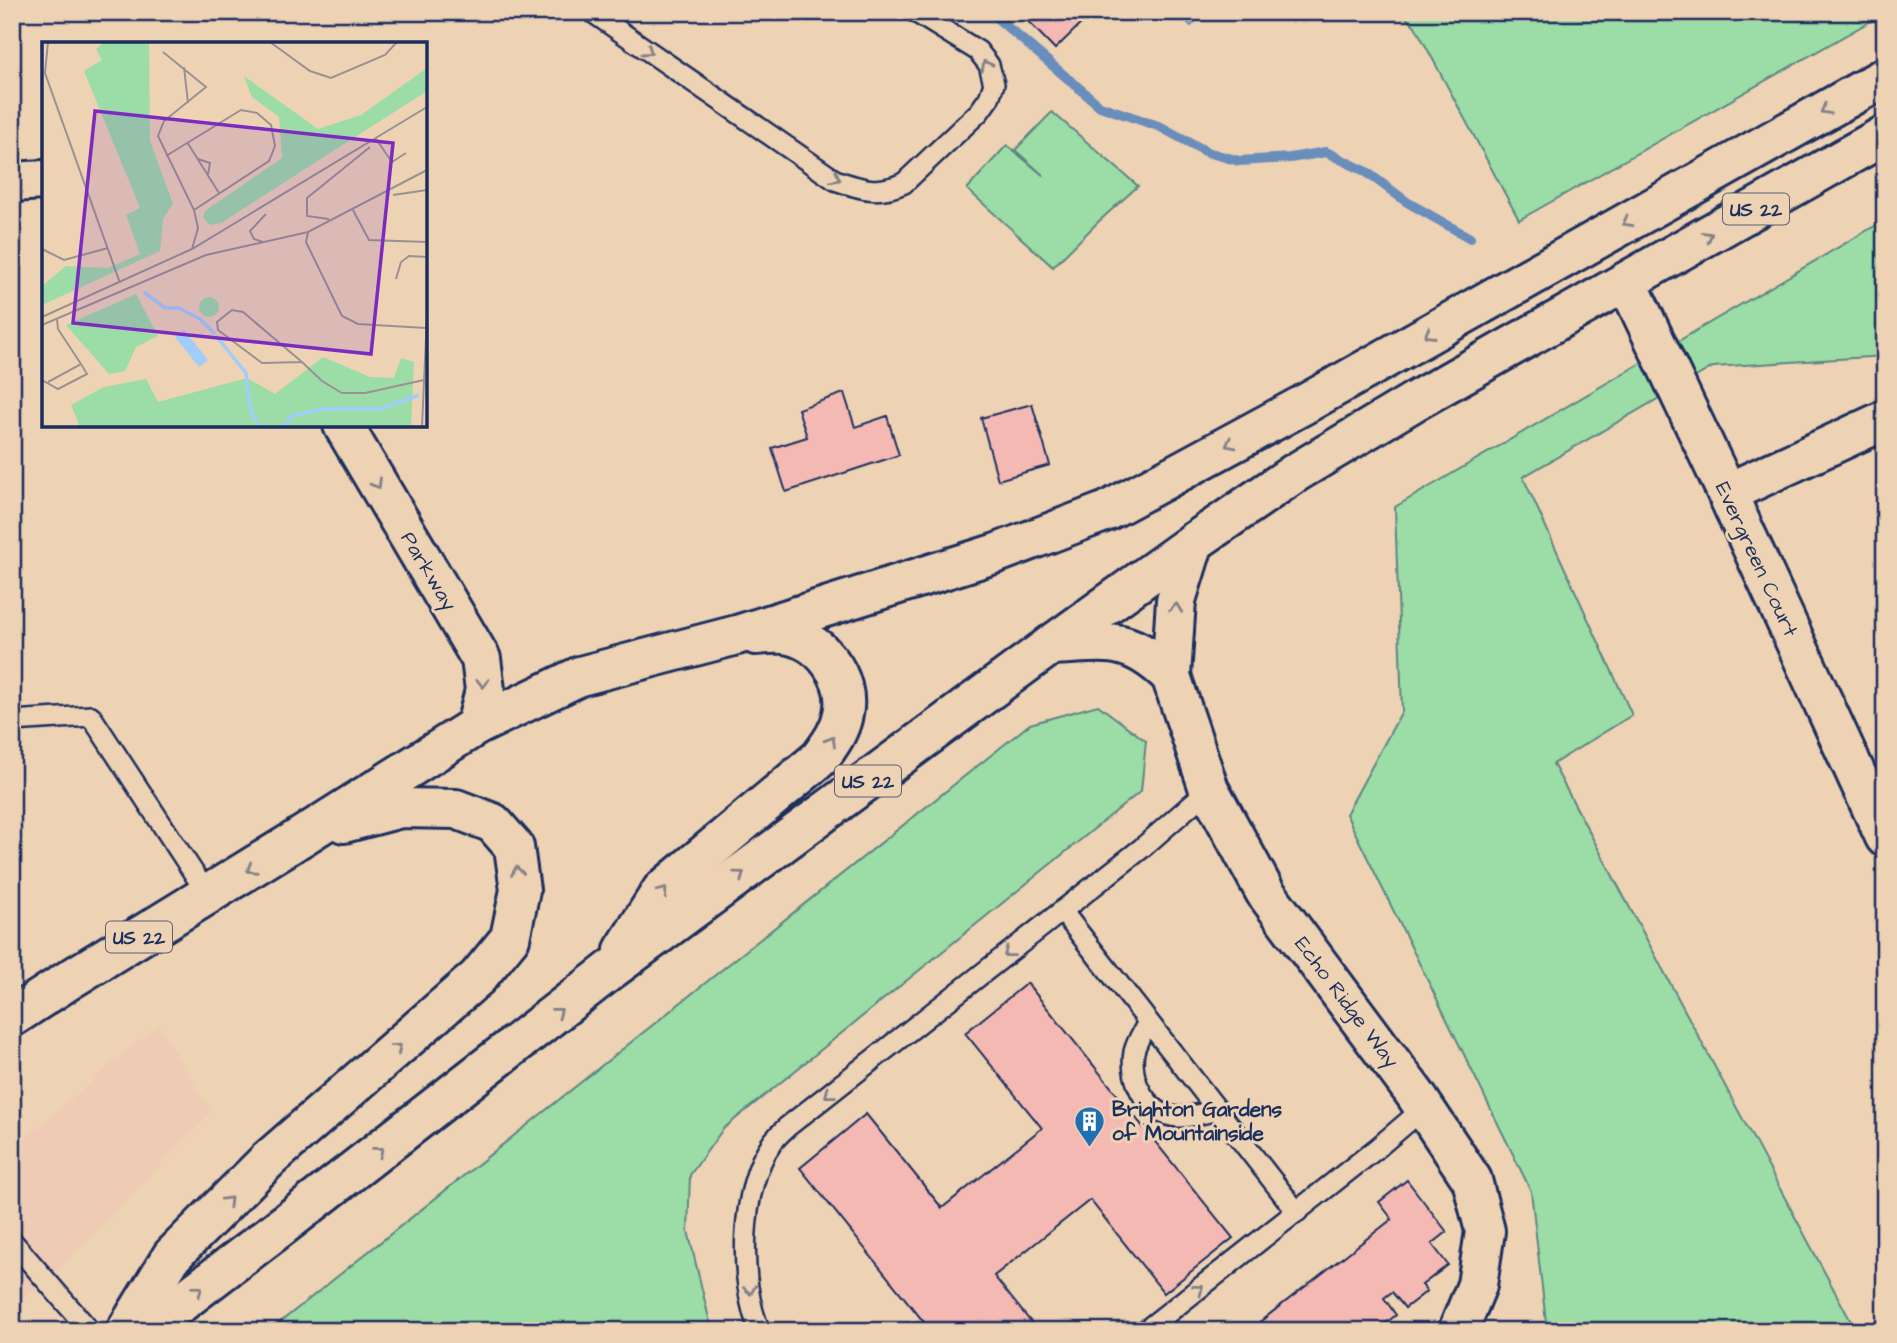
<svg xmlns="http://www.w3.org/2000/svg" width="1897" height="1343" font-family="'Architects Daughter',sans-serif">
	<style>
		.built { fill: #efcab4 }
		.green { fill: #9cdca6; stroke: #5c8682; stroke-width: 2 }
		.water { fill: #a1cdfb; stroke: #6b8ebc; stroke-width: 2 }
		.lines { fill: none; stroke-linecap: round; stroke-linejoin: round }
		.stream { stroke: #6b8ebc; stroke-width: 10 }
		.building { fill: #f4b9b3; stroke: #1b2f5e; stroke-width: 2 }
		.lane-casing { stroke: #1b2f5e; stroke-width: 24 }
		.street-casing { stroke: #1b2f5e; stroke-width: 44 }
		.highway-casing { stroke: #1b2f5e; stroke-width: 44 }
		.lane { stroke: #edd2b4; stroke-width: 19 }
		.street { stroke: #edd2b4; stroke-width: 38 }
		.highway { stroke: #edd2b4; stroke-width: 38 }
		.oneway { stroke: #848089 }
		.labels { text-anchor: middle; stroke-width: 6; stroke-linejoin: round; paint-order: stroke }
		.shield { fill: #edd2b4; stroke: #5a6078; stroke-width: 2 }
		.shield-label { font-size: 19px; font-weight: bold; fill: #1b2f5e }
		.street-label { font-size: 21px; fill: #1b2f5e; stroke: #edd2b4 }
		.poi-label { font-size: 21px; font-weight: bold; fill: #1b2f5e; stroke: #edd2b4; text-anchor: start }
		.inset-river { fill: none; stroke: #a1cdfb; stroke-width: 3.5 }
		.inset-road { fill: none; stroke: #999192; stroke-width: 2 }
		.view { fill: #7b2cbf; fill-opacity: 0.15; stroke: #7b2cbf; stroke-width: 3.5 }
		.inset-edge { fill: none; stroke: #1b2f5e; stroke-width: 3.5 }
	</style>
	<rect width="100%" height="100%" fill="#edd2b4"/>
	<filter id="ink" filterUnits="userSpaceOnUse"><feTurbulence type="fractalNoise" baseFrequency=".0143" numOctaves="2"/><feDisplacementMap in="SourceGraphic" scale="14" xChannelSelector="R" yChannelSelector="G"/><feConvolveMatrix kernelMatrix="1 2 1 2 8 2 1 2 1" color-interpolation-filters="sRGB"/></filter>
	<g filter="url(#ink)">
		<polygon class="built" points="158,1025 211,1112 62,1266 12,1309 12,1150"/>
		<g class="green">
			<polygon points="1400,12 1885,12 1885,13 1519,220 1415,26"/>
			<polygon points="1052,112 1138,186 1097,223 1053,267 967,189 1007,145 1044,176 1015,150"/>
			<polygon points="1885,220 1885,356 1713,367 1523,477 1632,715 1553,764 1856,1331 1547,1331 1531,1191 1346,814 1402,711 1395,507"/>
			<polygon points="1098,705 1146,741 1141,791 723,1129 690,1175 688,1231 712,1331 269,1331 1030,724"/>
		</g>
		<polygon class="water" points="1177,12 1204,12 1191,26"/>
		<g class="lines">
			<polyline class="stream" points="998,19 1100,106 1161,127 1207,152 1239,161 1290,158 1326,152 1365,171 1407,202 1470,238"/>
		</g>
		<g class="building">
			<polygon points="1019,12 1087,12 1090,15 1055,49"/>
			<polygon points="844,393 855,427 887,416 899,455 786,492 772,448 807,437 798,409"/>
			<polygon points="1032,404 1050,465 998,480 981,418"/>
			<polygon points="1027,983 1233,1238 1164,1293 1090,1200 994,1276 1038,1331 931,1331 800,1168 866,1114 942,1208 1042,1128 965,1033"/>
			<polygon points="1407,1180 1447,1232 1432,1244 1448,1265 1422,1285 1427,1291 1405,1308 1392,1292 1384,1298 1396,1315 1376,1331 1248,1331 1392,1219 1379,1202"/>
		</g>
		<g class="lines">
			<defs>
				<g id="lane">
					<path d="M592 12 835 180C861 189 878 195 904 183L979 112 989 98 994 84 989 65 978 51 915 12"/>
					<polyline points="12,721 91,716 208,895"/>
					<polyline points="1062,911 1297,1212"/>
					<path d="M1148 1022C1143 1032 1136 1042 1134 1052 1129 1081 1147 1116 1179 1117 1192 1117 1205 1113 1217 1110"/>
					<polyline points="12,1241 90,1331"/>
					<path d="M760 1331C738 1283 740 1186 772 1143 776 1137 782 1132 787 1127L1142 848 1209 789"/>
					<polyline points="1145,1331 1376,1149 1424,1108"/>
				</g>
				<g id="street">
					<polyline points="12,182 44,180"/>
					<polyline points="1627,282 1727,493 1885,837"/>
					<polyline points="343,425 481,659 485,690 476,726"/>
					<polyline points="1727,493 1885,420"/>
					<polyline points="1194,542 1176,600 1171,676 1209,789 1265,892 1415,1094 1472,1180 1485,1231 1477,1285 1458,1331"/>
					<path d="M1051 645C1107 643 1127 634 1171 676"/>
				</g>
				<g id="highway">
					<path d="M624 950 662 890 820 758C830 744 840 731 843 714 851 678 820 638 784 634 775 633 765 634 756 635"/>
					<polyline points="12,1017 69,980 293,842 476,726 580,676 737,635 997,553 1107,511 1303,405 1885,77"/>
					<polyline points="126,1331 172,1256 269,1159 478,977 510,938 520,890 514,847 493,823 456,809 401,808 344,823"/>
					<polyline points="144,1331 286,1223 612,969 1051,645 1194,542 1295,473 1415,401 1885,135"/>
				</g>
			</defs>
			<use href="#lane" class="lane-casing"/>
			<use href="#street" class="street-casing"/>
			<use href="#highway" class="highway-casing"/>
			<use href="#lane" class="lane"/>
			<use href="#street" class="street"/>
			<use href="#highway" class="highway"/>
		</g>
		<defs><path id="oneway-chevron" d="M-2-3.5L2.5 0L-2 3.5" fill="none" stroke-width="1.6" stroke-linecap="round" stroke-linejoin="round" transform="scale(1.75)"/></defs>
		<g class="oneway">
			<use href="#oneway-chevron" transform="translate(648 51) rotate(35)"/>
			<use href="#oneway-chevron" transform="translate(986 65) rotate(-118)"/>
			<use href="#oneway-chevron" transform="translate(1825 110) rotate(151)"/>
			<use href="#oneway-chevron" transform="translate(836 178) rotate(27)"/>
			<use href="#oneway-chevron" transform="translate(1627 222) rotate(151)"/>
			<use href="#oneway-chevron" transform="translate(1708 236) rotate(-30)"/>
			<use href="#oneway-chevron" transform="translate(1429 334) rotate(151)"/>
			<use href="#oneway-chevron" transform="translate(1230 444) rotate(152)"/>
			<use href="#oneway-chevron" transform="translate(377 484) rotate(59)"/>
			<use href="#oneway-chevron" transform="translate(1176 608) rotate(-83)"/>
			<use href="#oneway-chevron" transform="translate(483 683) rotate(88)"/>
			<use href="#oneway-chevron" transform="translate(831 741) rotate(-59)"/>
			<use href="#oneway-chevron" transform="translate(251 869) rotate(148)"/>
			<use href="#oneway-chevron" transform="translate(517 871) rotate(-99)"/>
			<use href="#oneway-chevron" transform="translate(740 875) rotate(-36)"/>
			<use href="#oneway-chevron" transform="translate(663 892) rotate(-50)"/>
			<use href="#oneway-chevron" transform="translate(1008 953) rotate(142)"/>
			<use href="#oneway-chevron" transform="translate(558 1012) rotate(-38)"/>
			<use href="#oneway-chevron" transform="translate(397 1048) rotate(-41)"/>
			<use href="#oneway-chevron" transform="translate(829 1094) rotate(142)"/>
			<use href="#oneway-chevron" transform="translate(379 1151) rotate(-38)"/>
			<use href="#oneway-chevron" transform="translate(228 1201) rotate(-45)"/>
			<use href="#oneway-chevron" transform="translate(1199 1289) rotate(-38)"/>
			<use href="#oneway-chevron" transform="translate(198 1290) rotate(-37)"/>
			<use href="#oneway-chevron" transform="translate(750 1290) rotate(81)"/>
		</g>
	</g>
	<defs>
		<symbol id="building-pin" viewBox="-11 -11 22 30"><path d="M0 17L-7.5 6A9.5 9.5 0 1 1 7.5 6Z" fill="#1f6fb2" stroke="#edd2b4"/><path d="M-4-6H4V6H1V3H-1V6H-4ZM-2.5-4.3h1.7v1.8h-1.7ZM.8-4.3h1.7v1.8H.8ZM-2.5-1h1.7V.8h-1.7ZM.8-1h1.7V.8H.8Z" fill="#fff"/></symbol>
	</defs>
	<g fill-rule="evenodd">
		<use href="#building-pin" x="1072" y="1104" width="35" height="47"/>
	</g>
	<g class="labels">
		<g class="shield">
			<rect x="1723" y="193.5" width="66" height="31" rx="5"/>
			<rect x="835" y="765.5" width="66" height="31" rx="5"/>
			<rect x="106" y="921.5" width="66" height="31" rx="5"/>
		</g>
		<g class="shield-label">
			<text x="1756" y="216">US 22</text>
			<text x="868" y="788">US 22</text>
			<text x="139" y="944">US 22</text>
		</g>
		<g class="street-label">
			<text transform="translate(1757 559) rotate(65)" y="7">Evergreen Court</text>
			<text transform="translate(429 571) rotate(59)" y="7">Parkway</text>
			<text transform="translate(1347 1002) rotate(53)" y="7">Echo Ridge Way</text>
		</g>
		<g class="poi-label">
			<text x="1112" y="1116">Brighton Gardens<tspan x="1112" dy="24">of Mountainside</tspan></text>
		</g>
	</g>
	<g transform="translate(42 42)">
		<rect width="385" height="385" fill="#edd2b4"/>
		<path d="M62 0H107L108 99 131 162 121 177 118 209 0 263V244L24 224 66 226 98 212 84 173 98 166 42 29 60 18 54 7ZM385 26V49L179 181 168 183 161 176 163 169 240 116 237 75 210 55 202 34 276 87 319 73ZM94 252 116 294 94 305 83 329 67 332 24 283ZM157 265a10 10 0 1 1 20 0a10 10 0 1 1-20 0ZM281 315 328 335 352 336 359 316 372 320 369 385H38L29 363 62 345 104 337 116 360 205 336 233 352Z" fill="#9cdca6"/>
		<path d="M142 288 166 318 157 325 133 295Z" fill="#a1cdfb"/>
		<path class="inset-river" d="M102 250 123 266H137L158 277 173 292M174 294 204 331 208 367 217 384M242 385 249 374 281 367H338L377 353"/>
		<path class="inset-road" d="M6 0 3 31 78 241M228 0 268 29 289 36 343 13 355 0M121 10 164 45 122 79 116 94 152 168 156 186 150 207M142 25 146 61M334 97 350 120 364 111M145 100 177 151M124 114 199 68 215 71 229 83 233 104 227 119 152 168M156 117 168 121 166 132M351 153 385 148M311 168 327 198 385 200M287 177 265 174V156L328 105M266 190 264 200 300 274 316 282 384 286M221 200 212 197 208 189 224 172M0 207 22 218 66 206M354 237 359 220 367 214 385 215M0 275 150 207 385 65M15 277 16 287 39 322M0 283 164 213 266 190 385 128M260 320 220 321 176 288 175 280 190 268 201 270 260 320 280 339 300 351H323L382 338M0 338 16 347 45 332 39 322 6 340M380 385 385 272"/>
		<path class="view" d="M53 69 351 101 329 312 31 281Z"/>
		<rect width="385" height="385" class="inset-edge"/>
	</g>
	<rect width="1897" height="1343" fill="none" stroke="#edd2b4" stroke-width="42"/>
	<rect x="21" y="21" width="1855" height="1301" fill="none" stroke="#1b2f5e" stroke-width="2.5" filter="url(#ink)"/>
</svg>
